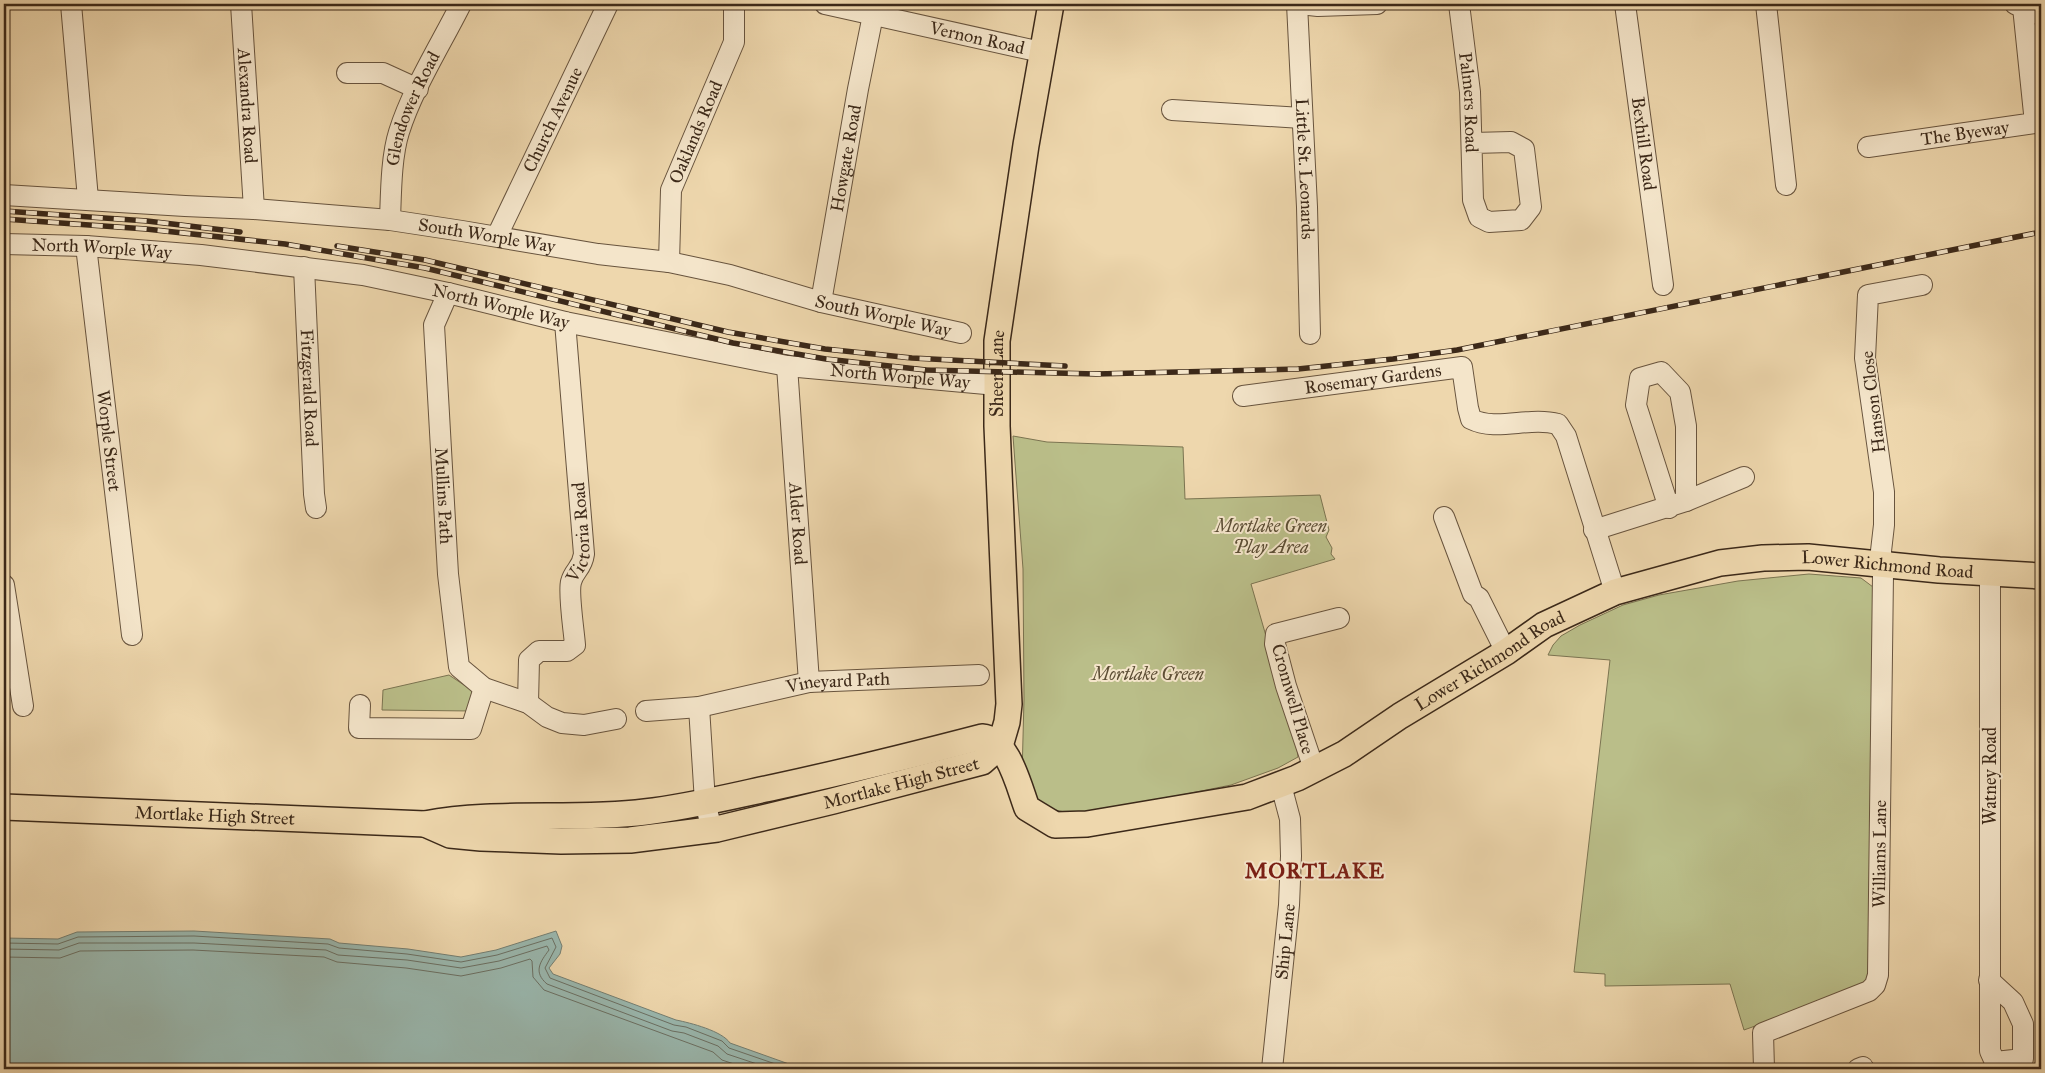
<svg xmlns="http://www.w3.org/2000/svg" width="2045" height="1073" font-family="'IM FELL Great Primer',serif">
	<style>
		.green { fill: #babe89; stroke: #7b7451 }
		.water { fill: #9ab8af; stroke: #747f73 }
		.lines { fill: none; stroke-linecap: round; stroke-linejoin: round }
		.shore { stroke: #6b7064; stroke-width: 1 }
		.minor-casing { stroke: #68543e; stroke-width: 22 }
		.major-casing { stroke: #3c2919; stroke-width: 28 }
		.minor { stroke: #f4e5ca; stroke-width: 20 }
		.major { stroke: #eed7ad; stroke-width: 25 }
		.rail-casing { stroke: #3c2919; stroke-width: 5.5 }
		.rail { stroke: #f4e5ca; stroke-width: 4; stroke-dasharray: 11; stroke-linecap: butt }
		.labels { text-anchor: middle; stroke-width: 4; stroke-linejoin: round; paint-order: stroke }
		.street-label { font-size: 18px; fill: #3c2919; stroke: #f4e5ca }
		.park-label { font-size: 18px; font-style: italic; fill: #5c4e35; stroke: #f4e5ca }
		.district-label { font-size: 22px; font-weight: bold; letter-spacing: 1px; fill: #7a1f14; stroke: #f4e5ca }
	</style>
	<rect width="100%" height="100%" fill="#eed7ad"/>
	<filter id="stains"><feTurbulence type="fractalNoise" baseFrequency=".004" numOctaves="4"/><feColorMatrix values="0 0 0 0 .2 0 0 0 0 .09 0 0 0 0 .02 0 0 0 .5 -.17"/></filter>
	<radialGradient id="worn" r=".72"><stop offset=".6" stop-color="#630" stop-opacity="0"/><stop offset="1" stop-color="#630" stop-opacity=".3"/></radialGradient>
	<g class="green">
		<polygon points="1013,436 1047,442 1183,447 1185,499 1320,495 1329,530 1326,537 1332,548 1331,554 1335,559 1251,584 1296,740 1298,757 1278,768 1231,785 1097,812 1069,813 1042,807 1028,797 1022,776 1024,699 1023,569"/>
		<polygon points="1809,574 1861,578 1877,590 1870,970 1866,982 1833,998 1744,1030 1730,984 1605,986 1605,974 1574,972 1610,660 1548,655 1553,645 1561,636 1580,625 1623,605 1659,595 1738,581"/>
		<polygon points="449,675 476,693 471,711 382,710 383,690"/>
	</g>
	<path class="water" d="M194 931 330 939 339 943 408 949 461 957 496 950 556 931 562 946 560 954 549 968 553 974 676 1020C691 1023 722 1031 730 1043L803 1069H4V938L58 939 77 932Z"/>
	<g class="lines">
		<g class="shore">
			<polyline points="4,943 58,944 78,937 194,936 328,944 339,948 407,954 461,962 497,955 552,938 556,947 545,968 550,978 674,1025 686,1027 722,1041 729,1048 790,1069"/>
			<path d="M4 949 59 950 79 943H194L326 950 338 955 407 960 461 968 499 961 547 946 549 950C540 962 533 972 547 984L672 1031 684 1033 718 1046 727 1054 772 1069"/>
			<polyline points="4,957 60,958 80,951 193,950 324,957 337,962 406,968 461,976 501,968 530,959 532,961 533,977 544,990 713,1052 722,1060 749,1069"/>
		</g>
		<defs>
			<g id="minor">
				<polyline points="71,4 88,199"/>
				<path id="s1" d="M241 4 254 209"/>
				<path id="s2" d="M825 4 1041 52"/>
				<path id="s3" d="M1297 4 1307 207 1310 334"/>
				<polyline points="1300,4 1318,6 1377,4"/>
				<path id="s4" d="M1459 4 1470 92 1473 200 1479 217 1489 222 1521 220 1531 207 1524 149 1511 142 1473 143"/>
				<path id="s5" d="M1625 4 1663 285"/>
				<polyline points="1766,4 1786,185"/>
				<polyline points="2015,4 2041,15"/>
				<polyline points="347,73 383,73 418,89"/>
				<polyline points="1172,110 1302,118"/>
				<path id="s6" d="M1868 147 2035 123 2023 7"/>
				<path id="s7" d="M4 195 185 206 254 209 390 220 462 231 598 254 669 262 730 275 821 302 961 333"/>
				<path id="s8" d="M390 220C391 194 391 157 399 132 412 90 441 44 461 4"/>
				<path id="s9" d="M497 236 608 4"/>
				<path id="s10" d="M4 244 86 246 201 255 363 275 448 293 565 322 787 366 997 385"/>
				<path id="s11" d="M86 246 132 635"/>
				<path id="s12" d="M669 262 671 190 734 42V4"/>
				<path id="s13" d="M304 267 314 494 316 508"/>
				<path id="s14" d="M448 293 434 325 448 574 459 667 484 688 528 703 547 717 562 723 584 725 616 719"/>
				<path id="s15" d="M821 302 858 89 873 15"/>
				<path id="s16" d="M787 366 809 682"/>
				<path id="s17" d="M1243 396 1462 367 1468 408 1471 419C1497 432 1529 416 1558 424L1566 436 1615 592"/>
				<polyline points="1669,508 1636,405 1640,378 1661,372 1680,392 1686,426 1686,501"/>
				<polyline points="1444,517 1473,594 1479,598 1506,652"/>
				<polyline points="1594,530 1686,501 1744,477"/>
				<polyline points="4,585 23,706"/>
				<path id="s18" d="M528 703 529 660 539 651H567L575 645C574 631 568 593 571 582 574 570 582 569 584 554L565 322"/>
				<polyline points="360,705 359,728 471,729 484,688"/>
				<polyline points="699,707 705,802 712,830"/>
				<path id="s19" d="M646 711 699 707 809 682 979 675"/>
				<polyline points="1314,769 1286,686 1275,644 1276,634 1339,618"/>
				<polyline points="1989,980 2013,1002 2023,1024 2023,1059 1995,1062 1990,1051 1990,573"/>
				<path id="s20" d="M1272 1069 1289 905 1291 856 1290 819 1281 785"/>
				<path id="s21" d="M1764 1069 1763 1033 1869 991 1875 985 1878 975 1883 574 1881 551 1884 525V492L1865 358 1868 295 1922 285"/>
				<polyline points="1858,1069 1863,1067"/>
			</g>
			<g id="major">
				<path id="s22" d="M1000 746 1007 722 1009 704 997 426V341L1026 145 1051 4"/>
				<path id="s23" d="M4 807 425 824C497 810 572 821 645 812 689 807 732 796 775 787 844 772 913 755 982 737 1008 739 1019 787 1027 808L1055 825 1087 824 1247 797 1297 778 1344 754 1400 716 1506 652 1544 625 1615 592 1720 563 1763 558 1808 557 1939 570 2041 576"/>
				<path id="s24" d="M425 824 450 835 481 838 561 841 630 840 717 829 833 801 982 762 1000 746"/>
			</g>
		</defs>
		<use href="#minor" class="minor-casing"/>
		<use href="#major" class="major-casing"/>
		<use href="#minor" class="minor"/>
		<use href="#major" class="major"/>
		<defs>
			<g id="rail">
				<polyline points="4,211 147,221 240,232"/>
				<polyline points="4,219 146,229 285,244 425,268 733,343 826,359 926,370 1096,374 1298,369 1393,359 1457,350 2041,232"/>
				<polyline points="337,246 425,260 728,332 825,349 912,358 1065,366"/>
			</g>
		</defs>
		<use href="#rail" class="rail-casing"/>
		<use href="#rail" class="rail"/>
	</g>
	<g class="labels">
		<g class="street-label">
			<text dy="6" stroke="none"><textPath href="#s2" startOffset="156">Vernon Road</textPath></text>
			<text dy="6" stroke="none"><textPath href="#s4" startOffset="99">Palmers Road</textPath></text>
			<text dy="6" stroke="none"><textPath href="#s1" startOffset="102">Alexandra Road</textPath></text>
			<text dy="6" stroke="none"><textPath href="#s8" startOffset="115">Glendower Road</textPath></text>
			<text dy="6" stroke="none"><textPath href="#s9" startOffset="129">Church Avenue</textPath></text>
			<text dy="6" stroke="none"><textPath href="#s12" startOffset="135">Oaklands Road</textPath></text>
			<text dy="6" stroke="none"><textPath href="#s6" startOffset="98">The Byeway</textPath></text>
			<text dy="6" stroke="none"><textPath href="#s5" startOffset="141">Bexhill Road</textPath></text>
			<text dy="6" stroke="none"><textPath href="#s15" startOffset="146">Howgate Road</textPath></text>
			<text dy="6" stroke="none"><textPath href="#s3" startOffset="165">Little St. Leonards</textPath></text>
			<text dy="6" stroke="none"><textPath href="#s7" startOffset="485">South Worple Way</textPath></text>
			<text dy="6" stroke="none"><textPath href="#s10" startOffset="98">North Worple Way</textPath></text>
			<text dy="6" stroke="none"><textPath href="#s10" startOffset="502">North Worple Way</textPath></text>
			<text dy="6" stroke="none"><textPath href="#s7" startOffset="890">South Worple Way</textPath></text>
			<text dy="6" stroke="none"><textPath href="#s22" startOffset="374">Sheen Lane</textPath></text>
			<text dy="6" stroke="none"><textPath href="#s10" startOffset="908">North Worple Way</textPath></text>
			<text dy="6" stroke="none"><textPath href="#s17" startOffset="131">Rosemary Gardens</textPath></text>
			<text dy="6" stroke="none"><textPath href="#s13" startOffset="121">Fitzgerald Road</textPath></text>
			<text transform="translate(1873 402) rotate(-97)" y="6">Hanson Close</text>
			<text dy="6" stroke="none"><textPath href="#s11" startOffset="196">Worple Street</textPath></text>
			<text dy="6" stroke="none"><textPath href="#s14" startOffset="206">Mullins Path</textPath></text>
			<text dy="6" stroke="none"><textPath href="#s16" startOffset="158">Alder Road</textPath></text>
			<text dy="6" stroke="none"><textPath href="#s18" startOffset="210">Victoria Road</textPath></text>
			<text dy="6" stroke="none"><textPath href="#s23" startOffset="2002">Lower Richmond Road</textPath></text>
			<text dy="6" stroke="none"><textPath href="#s23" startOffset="1582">Lower Richmond Road</textPath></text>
			<text dy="6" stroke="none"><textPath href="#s19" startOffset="195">Vineyard Path</textPath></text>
			<text transform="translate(1293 699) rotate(74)" y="6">Cromwell Place</text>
			<text transform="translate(1990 776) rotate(-90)" y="6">Watney Road</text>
			<text dy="6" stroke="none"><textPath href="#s24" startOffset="485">Mortlake High Street</textPath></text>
			<text dy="6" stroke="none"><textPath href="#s23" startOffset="211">Mortlake High Street</textPath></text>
			<text dy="6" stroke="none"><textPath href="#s21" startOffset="290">Williams Lane</textPath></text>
			<text dy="6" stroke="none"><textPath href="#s20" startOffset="128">Ship Lane</textPath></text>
		</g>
		<g class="park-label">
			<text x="1271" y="532">Mortlake Green<tspan x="1271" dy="21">Play Area</tspan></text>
			<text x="1148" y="680">Mortlake Green</text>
		</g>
		<g class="district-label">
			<text x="1315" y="878">MORTLAKE</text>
		</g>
	</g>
	<rect width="2045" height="1073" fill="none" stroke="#eed7ad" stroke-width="20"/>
	<rect x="5" y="5" width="2035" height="1063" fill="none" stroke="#3c2919" stroke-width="2.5"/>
	<rect x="10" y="10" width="2025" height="1053" fill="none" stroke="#3c2919"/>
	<rect width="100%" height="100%" filter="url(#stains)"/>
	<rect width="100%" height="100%" fill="url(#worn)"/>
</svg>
